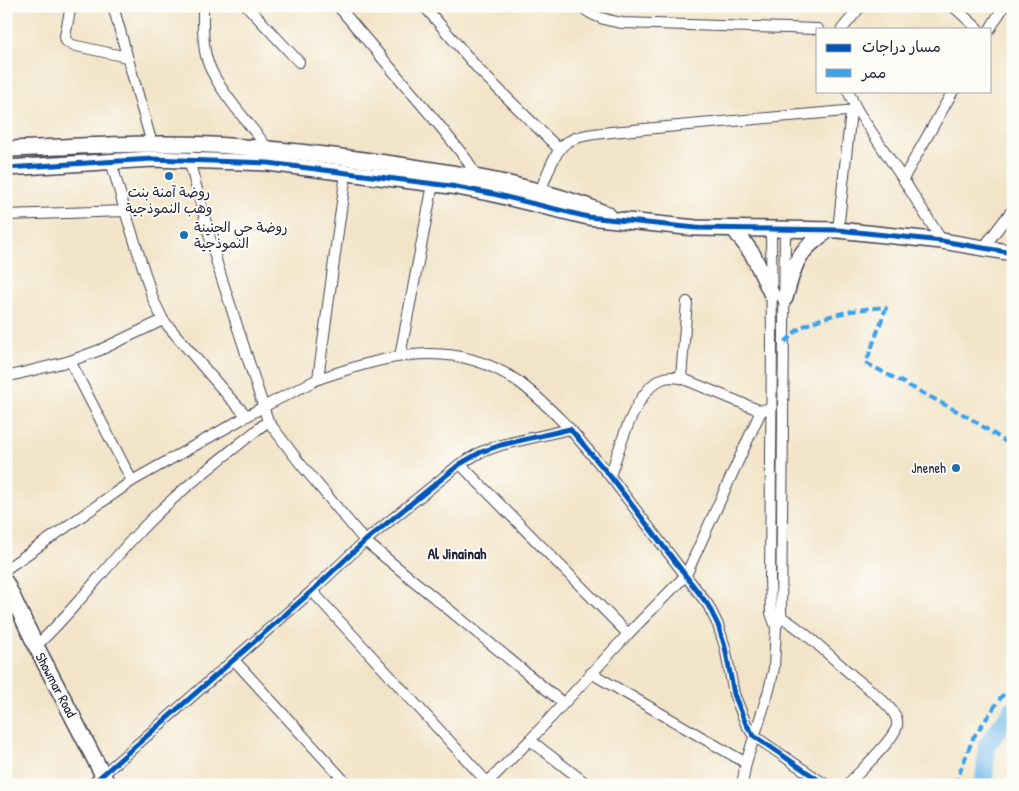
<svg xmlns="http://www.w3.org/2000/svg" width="1019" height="791" font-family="'Patrick Hand','Playpen Sans Arabic',sans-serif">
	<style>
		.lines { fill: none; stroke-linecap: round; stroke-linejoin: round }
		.river { stroke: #73bbeb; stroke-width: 18 }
		.street-casing { stroke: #413f50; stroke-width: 12 }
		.secondary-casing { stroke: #413f50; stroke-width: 18 }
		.street { stroke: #fff; stroke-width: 10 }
		.secondary { stroke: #fff; stroke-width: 15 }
		.quiet { stroke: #3ea2ec; stroke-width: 4; stroke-dasharray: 8 4; stroke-linecap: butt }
		.cycleway-casing { stroke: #fdfcf7; stroke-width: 8 }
		.cycleway { stroke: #0057b8; stroke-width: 5 }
		.poi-dot { fill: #1f6fb2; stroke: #fdfcf7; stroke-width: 2 }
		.labels { text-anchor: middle; stroke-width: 4; stroke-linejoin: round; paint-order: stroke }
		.poi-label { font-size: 14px; fill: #22223b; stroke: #fdfcf7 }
		.street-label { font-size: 14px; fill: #22223b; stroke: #fdfcf7 }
		.neighbourhood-label { font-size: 15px; font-weight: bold; fill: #22223b; stroke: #fdfcf7 }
	</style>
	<rect width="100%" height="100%" fill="#fdfcf7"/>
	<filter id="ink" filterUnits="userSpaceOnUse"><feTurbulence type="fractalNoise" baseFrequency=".02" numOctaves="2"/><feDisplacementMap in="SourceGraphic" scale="10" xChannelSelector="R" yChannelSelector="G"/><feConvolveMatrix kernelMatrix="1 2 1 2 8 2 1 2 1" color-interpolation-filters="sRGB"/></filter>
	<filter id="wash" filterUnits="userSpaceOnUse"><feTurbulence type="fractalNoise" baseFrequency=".0096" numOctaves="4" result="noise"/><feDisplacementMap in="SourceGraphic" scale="20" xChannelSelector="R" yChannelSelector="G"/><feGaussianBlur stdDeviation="1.12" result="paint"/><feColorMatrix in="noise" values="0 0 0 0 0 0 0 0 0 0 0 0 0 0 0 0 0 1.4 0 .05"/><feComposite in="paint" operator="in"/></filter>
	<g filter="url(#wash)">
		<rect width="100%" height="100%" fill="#f2e4c8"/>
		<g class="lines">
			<polyline class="river" points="984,785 987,745 1013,709"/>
		</g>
	</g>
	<g filter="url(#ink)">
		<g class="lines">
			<defs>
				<g id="street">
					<polyline points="71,6 65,36 66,41 72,45 127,57"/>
					<polyline points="113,6 152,144"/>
					<path d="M203 6C203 23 202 40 206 56 212 84 251 125 268 149"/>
					<polyline points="247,6 299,62"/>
					<polyline points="338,6 439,125 467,160 478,180"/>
					<polyline points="424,6 480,71 559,149"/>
					<path d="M580 6C593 17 606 20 622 23L818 29"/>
					<polyline points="953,6 978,29"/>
					<polyline points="842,29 861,6"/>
					<polyline points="990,29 1004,6"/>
					<polyline points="848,91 857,110 903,179"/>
					<polyline points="189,160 218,267 268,421 299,462 365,541 563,703"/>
					<path d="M346 173 318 379C387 356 450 336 516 380 536 394 553 412 570 429"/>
					<path d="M540 191C547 176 555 148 569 141 581 134 598 134 611 132L857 110"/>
					<polyline points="6,215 125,211"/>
					<polyline points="771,230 772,342 770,578 771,613 776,627"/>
					<polyline points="838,230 851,111"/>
					<polyline points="942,241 903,179 953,91"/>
					<polyline points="984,247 1013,209"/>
					<polyline points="163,320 229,397 247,416"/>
					<polyline points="400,356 433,184"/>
					<polyline points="70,361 132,481"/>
					<polyline points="6,377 70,361 100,350 163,320 153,299 125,211 111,161"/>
					<polyline points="681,378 687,302"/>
					<polyline points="460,464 628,634"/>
					<path d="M610 476C619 450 635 390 662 379 668 376 674 377 681 378L761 411 766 409"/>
					<polyline points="6,569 132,481 263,407 318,379"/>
					<polyline points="312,591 487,782"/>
					<path d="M774 614C795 621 834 660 853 676 866 687 883 698 893 712 896 716 898 721 897 726 894 740 858 773 847 785"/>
					<path d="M36 646C73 612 103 570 138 533 177 491 224 457 268 421"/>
					<polyline points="234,660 348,785"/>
					<polyline points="591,673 746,763 769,690 774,668 776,627 781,616 785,231"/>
					<polyline points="530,740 588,785"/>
					<polyline points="91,785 312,591 365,541 460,464 481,452 501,445 570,429 610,476 708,605 718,625 725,647 734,694 746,724 754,736 826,785"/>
					<polyline points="485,785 530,740 628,634 686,575 761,411"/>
					<polyline points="742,785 746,763"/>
				</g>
				<g id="secondary">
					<path d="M6 149C74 147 142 142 210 145 278 148 346 157 413 167 479 177 545 188 607 214"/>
					<polyline points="6,168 152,159 268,163 451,186 494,194 588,217 696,228 838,230 942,241 1013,253"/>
					<polyline points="734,229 753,255 772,295"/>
					<path d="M785 298C795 262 796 253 827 231"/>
					<polyline points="6,583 36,646 108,785"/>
				</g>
			</defs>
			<use href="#street" class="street-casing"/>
			<use href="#secondary" class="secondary-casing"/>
			<use href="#street" class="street"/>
			<use href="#secondary" class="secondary"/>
			<g class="quiet">
				<path d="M785 342C790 338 794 332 799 329 816 317 866 306 886 308L866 363 970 418 1006 442"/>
				<polyline points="955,785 973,738 1002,696 1013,686"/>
			</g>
			<defs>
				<g id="cycleway">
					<polyline points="6,168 152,159 268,163 451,186 494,194 588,217 696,228 838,230 942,241 1013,253"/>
					<polyline points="91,785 312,591 365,541 460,464 481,452 501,445 570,429 610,476 708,605 718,625 725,647 734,694 746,724 754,736 826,785"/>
				</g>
			</defs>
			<use href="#cycleway" class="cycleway-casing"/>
			<use href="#cycleway" class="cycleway"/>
		</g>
	</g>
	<g class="poi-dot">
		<circle cx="169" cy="176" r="5"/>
		<circle cx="184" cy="235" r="5"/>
		<circle cx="956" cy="468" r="5"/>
	</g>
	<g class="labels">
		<g class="poi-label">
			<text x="169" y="197">روضة آمنة بنت<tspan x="169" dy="16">وهب النموذجية</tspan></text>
			<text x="194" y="232" text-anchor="start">روضة حي الجنينة<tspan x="194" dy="16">النموذجية</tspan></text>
			<text x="946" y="473" text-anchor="end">Jneneh</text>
		</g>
		<g class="street-label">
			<text transform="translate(56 685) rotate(62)" y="5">Showmar Road</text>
		</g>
		<g class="neighbourhood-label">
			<text x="457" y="559">Al Jinainah</text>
		</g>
	</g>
	<rect width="1019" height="791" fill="none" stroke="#fdfcf7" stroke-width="25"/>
	<rect x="816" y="28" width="175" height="65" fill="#fdfcf7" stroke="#a5a5ac"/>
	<rect x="826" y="44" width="25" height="8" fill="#0057b8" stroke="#a5a5ac"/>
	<text x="862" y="52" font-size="15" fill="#22223b">مسار دراجات</text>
	<rect x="826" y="69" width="25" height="8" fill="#3ea2ec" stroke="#a5a5ac"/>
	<text x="862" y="78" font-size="15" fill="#22223b">ممر</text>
</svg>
